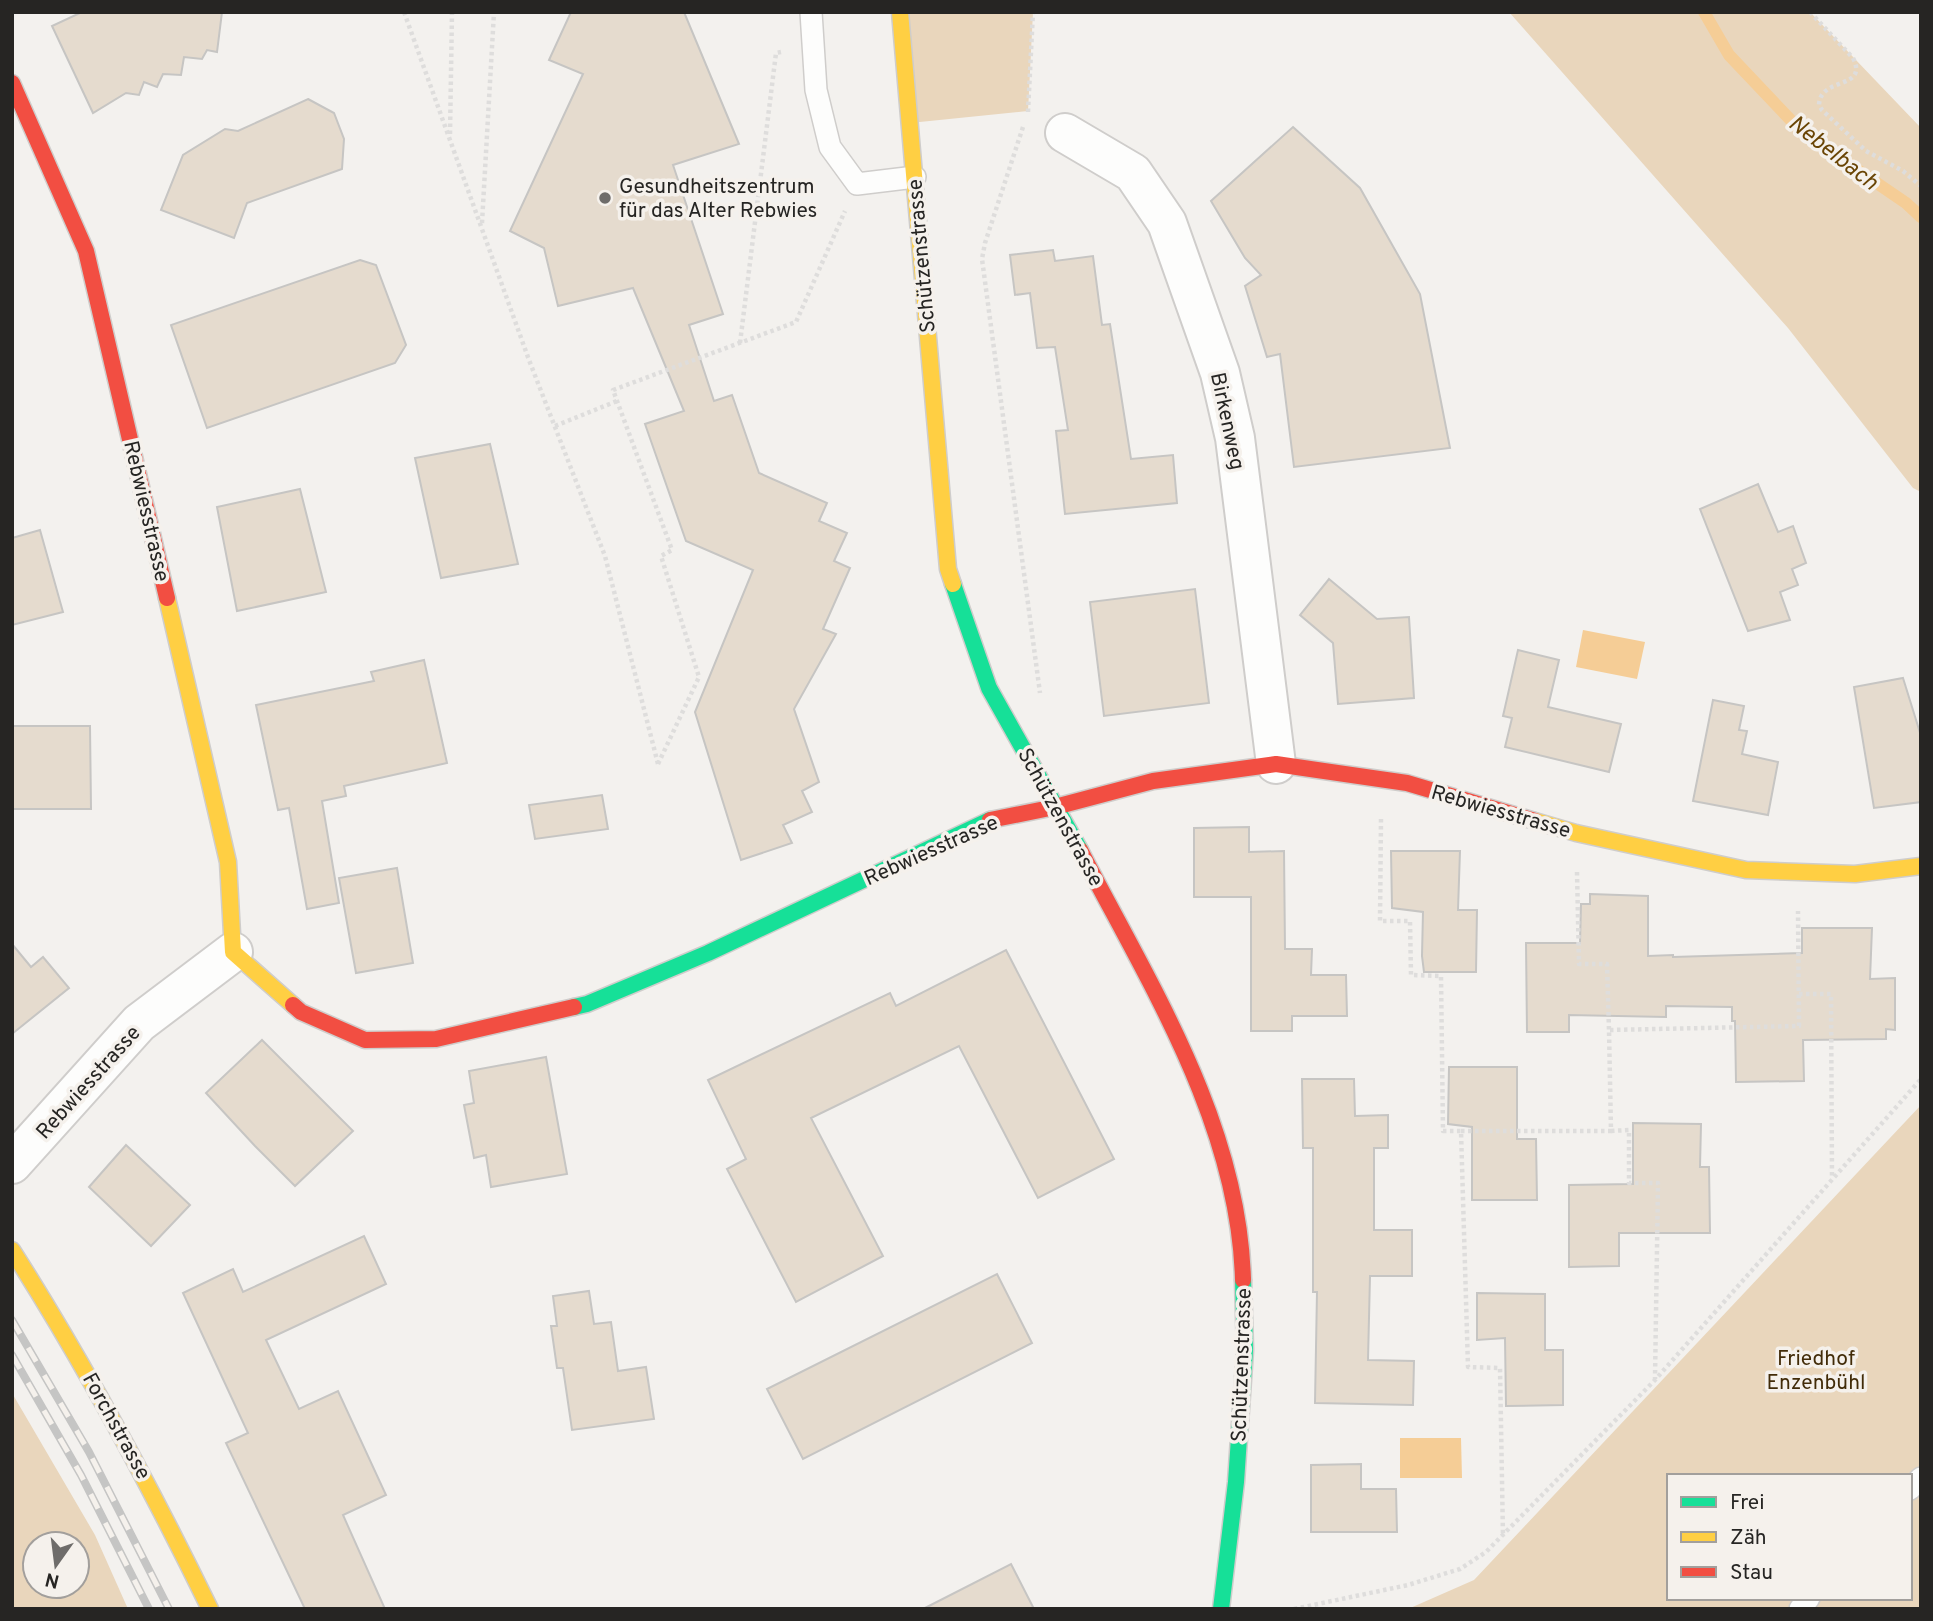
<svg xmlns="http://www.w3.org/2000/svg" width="1933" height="1621" font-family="Overpass,sans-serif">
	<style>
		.green { fill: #e9d6bc; fill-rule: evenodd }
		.water { fill: #f5cd96 }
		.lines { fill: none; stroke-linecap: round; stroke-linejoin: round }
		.stream { stroke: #f5cd96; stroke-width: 12 }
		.building { fill: #e5dbce; stroke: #c6c5c3; stroke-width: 2 }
		.lane-casing { stroke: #cfcdcb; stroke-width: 24 }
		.street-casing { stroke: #cfcdcb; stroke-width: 42 }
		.fast-casing { stroke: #cfcdcb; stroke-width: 19 }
		.slow-casing { stroke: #cfcdcb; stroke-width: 19 }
		.jam-casing { stroke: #cfcdcb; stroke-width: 19 }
		.path { stroke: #dedddc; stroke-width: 4.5; stroke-dasharray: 3.5 3.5; stroke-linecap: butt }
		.lane { stroke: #fdfdfc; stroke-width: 21 }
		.street { stroke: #fdfdfc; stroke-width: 38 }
		.fast { stroke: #16e098; stroke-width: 16 }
		.slow { stroke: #ffcf43; stroke-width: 16 }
		.jam { stroke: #f24e42; stroke-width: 16 }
		.rail-casing { stroke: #c5c5c4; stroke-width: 8 }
		.rail { stroke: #f5f1ec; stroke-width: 5; stroke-dasharray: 16; stroke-linecap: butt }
		.poi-dot { fill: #6e6c6a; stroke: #f5f1ec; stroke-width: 2.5 }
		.labels { text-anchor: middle; stroke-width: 7; stroke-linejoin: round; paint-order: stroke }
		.poi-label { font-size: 21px; fill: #262523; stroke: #f5f1ec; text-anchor: start }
		.street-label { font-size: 21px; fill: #262523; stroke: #f5f1ec }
		.park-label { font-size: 21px; fill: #422c09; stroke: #f5f1ec }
		.water-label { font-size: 23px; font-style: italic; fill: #6a4505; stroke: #f5f1ec }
	</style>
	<rect width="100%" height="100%" fill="#f3f1ee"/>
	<g class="green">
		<polygon points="900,12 1033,12 1028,111 910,123"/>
		<polygon points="1509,12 1810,12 1921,128 1921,492 1913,488 1788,328"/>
		<path d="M1921 1105V1609H1408L1474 1580ZM1669 1476H1910V1598H1669Z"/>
		<path d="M12 1393 95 1535 128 1609H12ZM35 1544H77V1586H35Z"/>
	</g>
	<g class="water">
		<polygon points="1583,630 1645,642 1637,679 1576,667"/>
		<polygon points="1400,1438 1461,1438 1462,1478 1400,1478"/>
	</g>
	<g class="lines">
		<polyline class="stream" points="1704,12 1729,55 1802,132 1906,203 1921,217"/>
	</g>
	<g class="building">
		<polygon points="82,12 222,12 217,52 207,50 202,59 184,57 181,75 163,74 157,87 144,82 139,95 126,93 93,113 52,26"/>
		<polygon points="571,12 684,12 739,144 673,165 723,314 689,325 714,401 732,395 759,473 827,503 819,521 847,533 834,561 850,568 823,629 836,634 794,709 819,782 802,791 812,812 783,825 792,843 741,860 695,712 753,570 686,541 645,424 684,411 633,288 558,306 544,248 510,231 583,74 549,60"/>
		<polygon points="308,99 334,113 344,139 342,169 247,203 234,238 161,210 183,155 225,129 238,131"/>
		<polygon points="1293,127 1360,188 1420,294 1450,448 1294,467 1280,354 1267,357 1245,286 1261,275 1245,258 1211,201"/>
		<polygon points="1053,250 1055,261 1093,256 1102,325 1110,324 1131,459 1173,455 1177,503 1065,514 1056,431 1068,430 1055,347 1037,348 1030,293 1015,295 1010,255"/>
		<polygon points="360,260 376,265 406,345 395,363 207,428 171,325"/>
		<polygon points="490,444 518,564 441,578 415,458"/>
		<polygon points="1758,484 1778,532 1793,526 1806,563 1792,569 1798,585 1780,592 1790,620 1748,631 1700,509"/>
		<polygon points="300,489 326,592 237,611 217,507"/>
		<polygon points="40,530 63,612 12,625 12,538"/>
		<polygon points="1329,579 1377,619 1409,617 1414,698 1338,704 1333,643 1300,615"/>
		<polygon points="1195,589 1209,703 1104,716 1090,602"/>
		<polygon points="1518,650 1559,660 1548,707 1621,724 1609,772 1505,747 1512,718 1503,716"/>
		<polygon points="424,660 447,763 344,786 346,796 322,801 339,903 307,909 289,808 278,810 256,705 374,681 371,672"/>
		<polygon points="1903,678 1921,736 1921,802 1874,808 1854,687"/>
		<polygon points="1713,700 1744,706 1739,730 1747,731 1742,754 1778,762 1768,815 1693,801"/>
		<polygon points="12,726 90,726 91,809 12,809"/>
		<polygon points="602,795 608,829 535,839 529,805"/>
		<polygon points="1249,827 1249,852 1284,851 1285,949 1312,949 1311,975 1346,975 1347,1016 1292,1016 1292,1031 1251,1031 1251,897 1194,897 1194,828"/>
		<polygon points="1391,851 1460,851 1458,910 1477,910 1476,972 1424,972 1422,956 1423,912 1392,908"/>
		<polygon points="397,868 413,963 356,973 339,878"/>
		<polygon points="1590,894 1648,896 1648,956 1673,955 1673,957 1802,953 1802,928 1872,928 1870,979 1895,978 1895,1030 1886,1029 1886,1039 1803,1040 1804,1081 1736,1082 1735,1021 1732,1021 1732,1007 1666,1006 1666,1017 1569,1015 1569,1032 1527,1032 1526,943 1580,943 1581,904 1590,904"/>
		<polygon points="12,944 31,967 43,957 69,988 12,1034"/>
		<polygon points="1006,950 1114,1159 1038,1198 959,1046 811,1118 883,1256 796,1302 727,1169 746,1159 708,1080 890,993 896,1006"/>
		<polygon points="262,1040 353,1131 295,1186 255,1146 206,1093"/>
		<polygon points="546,1057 567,1174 491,1187 486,1155 474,1158 464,1105 474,1103 469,1071"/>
		<polygon points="1449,1067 1517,1067 1517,1139 1536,1139 1537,1200 1472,1200 1472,1127 1448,1124"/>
		<polygon points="1302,1079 1354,1079 1355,1116 1388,1115 1388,1148 1374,1148 1374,1230 1412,1230 1412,1276 1370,1276 1368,1360 1414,1361 1413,1405 1315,1403 1317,1292 1313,1292 1313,1148 1303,1148"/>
		<polygon points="1633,1123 1701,1124 1700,1167 1709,1167 1710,1233 1619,1233 1619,1266 1569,1267 1569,1185 1633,1184"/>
		<polygon points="126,1145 190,1205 151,1246 89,1187"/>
		<polygon points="364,1236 386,1284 266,1340 299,1409 338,1391 386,1495 343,1515 385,1609 305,1609 226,1443 248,1433 183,1293 233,1269 243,1292"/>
		<polygon points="997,1274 1032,1343 803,1459 767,1389"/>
		<polygon points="589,1291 594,1324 611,1322 618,1371 646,1367 654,1419 572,1430 563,1368 557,1368 551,1326 557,1326 553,1296"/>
		<polygon points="1477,1293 1545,1294 1545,1350 1563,1350 1563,1405 1506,1406 1505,1338 1477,1340"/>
		<polygon points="1361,1464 1361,1489 1396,1489 1397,1532 1311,1532 1311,1465"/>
		<polygon points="1011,1564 1034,1609 923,1609"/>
	</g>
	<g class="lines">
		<defs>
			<g id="lane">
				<polyline points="811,12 816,90 830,147 857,184 915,177"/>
				<polyline points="1910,1489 1921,1478"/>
				<polyline points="1800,1609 1809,1598"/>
			</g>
			<g id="street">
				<polyline points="1065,133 1133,173 1167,223 1220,373 1235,438 1276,764"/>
				<polyline points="12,1164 139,1023 233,952"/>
			</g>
			<g id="fast">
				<polyline points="953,584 989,688 1080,850"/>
				<polyline points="574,1007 587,1004 708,953 990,820"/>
				<polyline points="1221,1609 1236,1482 1245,1350 1243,1280"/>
			</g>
			<g id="slow">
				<polyline points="900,12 948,569 953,584"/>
				<polyline points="167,598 228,862 233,952 293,1005"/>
				<polyline points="1535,821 1576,833 1746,870 1855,874 1921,866"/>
				<path d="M12 1250C86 1366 150 1486 210 1609"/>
			</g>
			<g id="jam">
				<polyline points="12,83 86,251 167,598"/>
				<polyline points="990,820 1055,807 1153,781 1276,764 1407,783 1535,821"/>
				<path d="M1080 850C1150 985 1239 1124 1243 1280"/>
				<polyline points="293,1005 301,1012 365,1040 436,1039 574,1007"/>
			</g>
		</defs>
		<use href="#lane" class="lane-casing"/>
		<use href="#street" class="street-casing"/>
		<use href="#fast" class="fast-casing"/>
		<use href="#slow" class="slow-casing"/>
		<use href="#jam" class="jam-casing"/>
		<g class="path">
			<polyline points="404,12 529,360 605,556 658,764"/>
			<path d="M1810 12 1853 58C1869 90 1820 76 1819 105L1822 110 1866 151 1903 171 1921 186"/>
			<polyline points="1028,112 1033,12"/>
			<polyline points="1023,127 985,243 982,259 1040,693"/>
			<polyline points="450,134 452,12"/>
			<polyline points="482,223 494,12"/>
			<polyline points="740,343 776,53 781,52"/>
			<polyline points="555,426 617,401"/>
			<polyline points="658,764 699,677 661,556 672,550 613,390 796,322 845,211"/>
			<polyline points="1381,819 1380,921 1410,921 1411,975 1441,976 1443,1131 1461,1131 1468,1367 1500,1368 1503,1537"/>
			<polyline points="1577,872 1579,964 1607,964 1609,1030"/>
			<polyline points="1799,994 1831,994 1832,1178"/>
			<polyline points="1461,1131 1611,1131 1609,1030 1799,1026 1798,911"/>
			<polyline points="1611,1131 1629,1130 1629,1183 1658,1183 1655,1379"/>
			<polyline points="1294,1609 1408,1585 1460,1569 1486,1552 1655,1380 1921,1079"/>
		</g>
		<use href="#lane" class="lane"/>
		<use href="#street" class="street"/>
		<use href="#fast" class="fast"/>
		<use href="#slow" class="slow"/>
		<use href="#jam" class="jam"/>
		<defs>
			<g id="rail">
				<polyline points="12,1320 89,1452 169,1609"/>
				<polyline points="12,1355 81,1475 149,1609"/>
			</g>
		</defs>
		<use href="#rail" class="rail-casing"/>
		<use href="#rail" class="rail"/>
	</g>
	<circle class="poi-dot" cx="605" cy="198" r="7"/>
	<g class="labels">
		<g class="poi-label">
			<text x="619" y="193">Gesundheitszentrum<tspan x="619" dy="24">für das Alter Rebwies</tspan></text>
		</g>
		<g class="street-label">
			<text transform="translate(921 256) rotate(-95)" y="7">Schützenstrasse</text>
			<text transform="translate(1228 421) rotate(78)" y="7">Birkenweg</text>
			<text transform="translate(147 511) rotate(77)" y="7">Rebwiesstrasse</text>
			<text transform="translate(1501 811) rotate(16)" y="7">Rebwiesstrasse</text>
			<text transform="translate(1061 817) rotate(61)" y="7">Schützenstrasse</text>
			<text transform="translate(931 850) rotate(-24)" y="7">Rebwiesstrasse</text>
			<text transform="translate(88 1082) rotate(-48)" y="7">Rebwiesstrasse</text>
			<text transform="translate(1241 1365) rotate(-88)" y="7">Schützenstrasse</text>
			<text transform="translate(117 1426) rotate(61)" y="7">Forchstrasse</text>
		</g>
		<g class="park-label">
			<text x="1816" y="1365">Friedhof<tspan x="1816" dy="24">Enzenbühl</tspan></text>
		</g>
		<g class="water-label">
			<text transform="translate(1834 152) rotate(38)" y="8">Nebelbach</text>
		</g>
	</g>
	<rect width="1933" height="1621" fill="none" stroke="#262523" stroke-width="28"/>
	<rect x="1667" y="1474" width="245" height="126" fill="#f5f1ec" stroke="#a29f9c" stroke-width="2"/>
	<rect x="1681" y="1497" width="35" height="10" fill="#16e098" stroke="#a29f9c" stroke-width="2"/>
	<text x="1730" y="1509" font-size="21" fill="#262523">Frei</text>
	<rect x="1681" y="1532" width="35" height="10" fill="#ffcf43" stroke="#a29f9c" stroke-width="2"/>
	<text x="1730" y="1544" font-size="21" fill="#262523">Zäh</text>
	<rect x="1681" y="1567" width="35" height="10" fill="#f24e42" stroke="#a29f9c" stroke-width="2"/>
	<text x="1730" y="1579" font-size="21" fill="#262523">Stau</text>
	<g transform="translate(56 1565) rotate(194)"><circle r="33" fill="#f5f1ec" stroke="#a29f9c" stroke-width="2"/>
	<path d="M0-5L12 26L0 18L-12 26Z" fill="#6e6c6a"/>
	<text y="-10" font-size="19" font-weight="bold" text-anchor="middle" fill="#262523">N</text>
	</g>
</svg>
